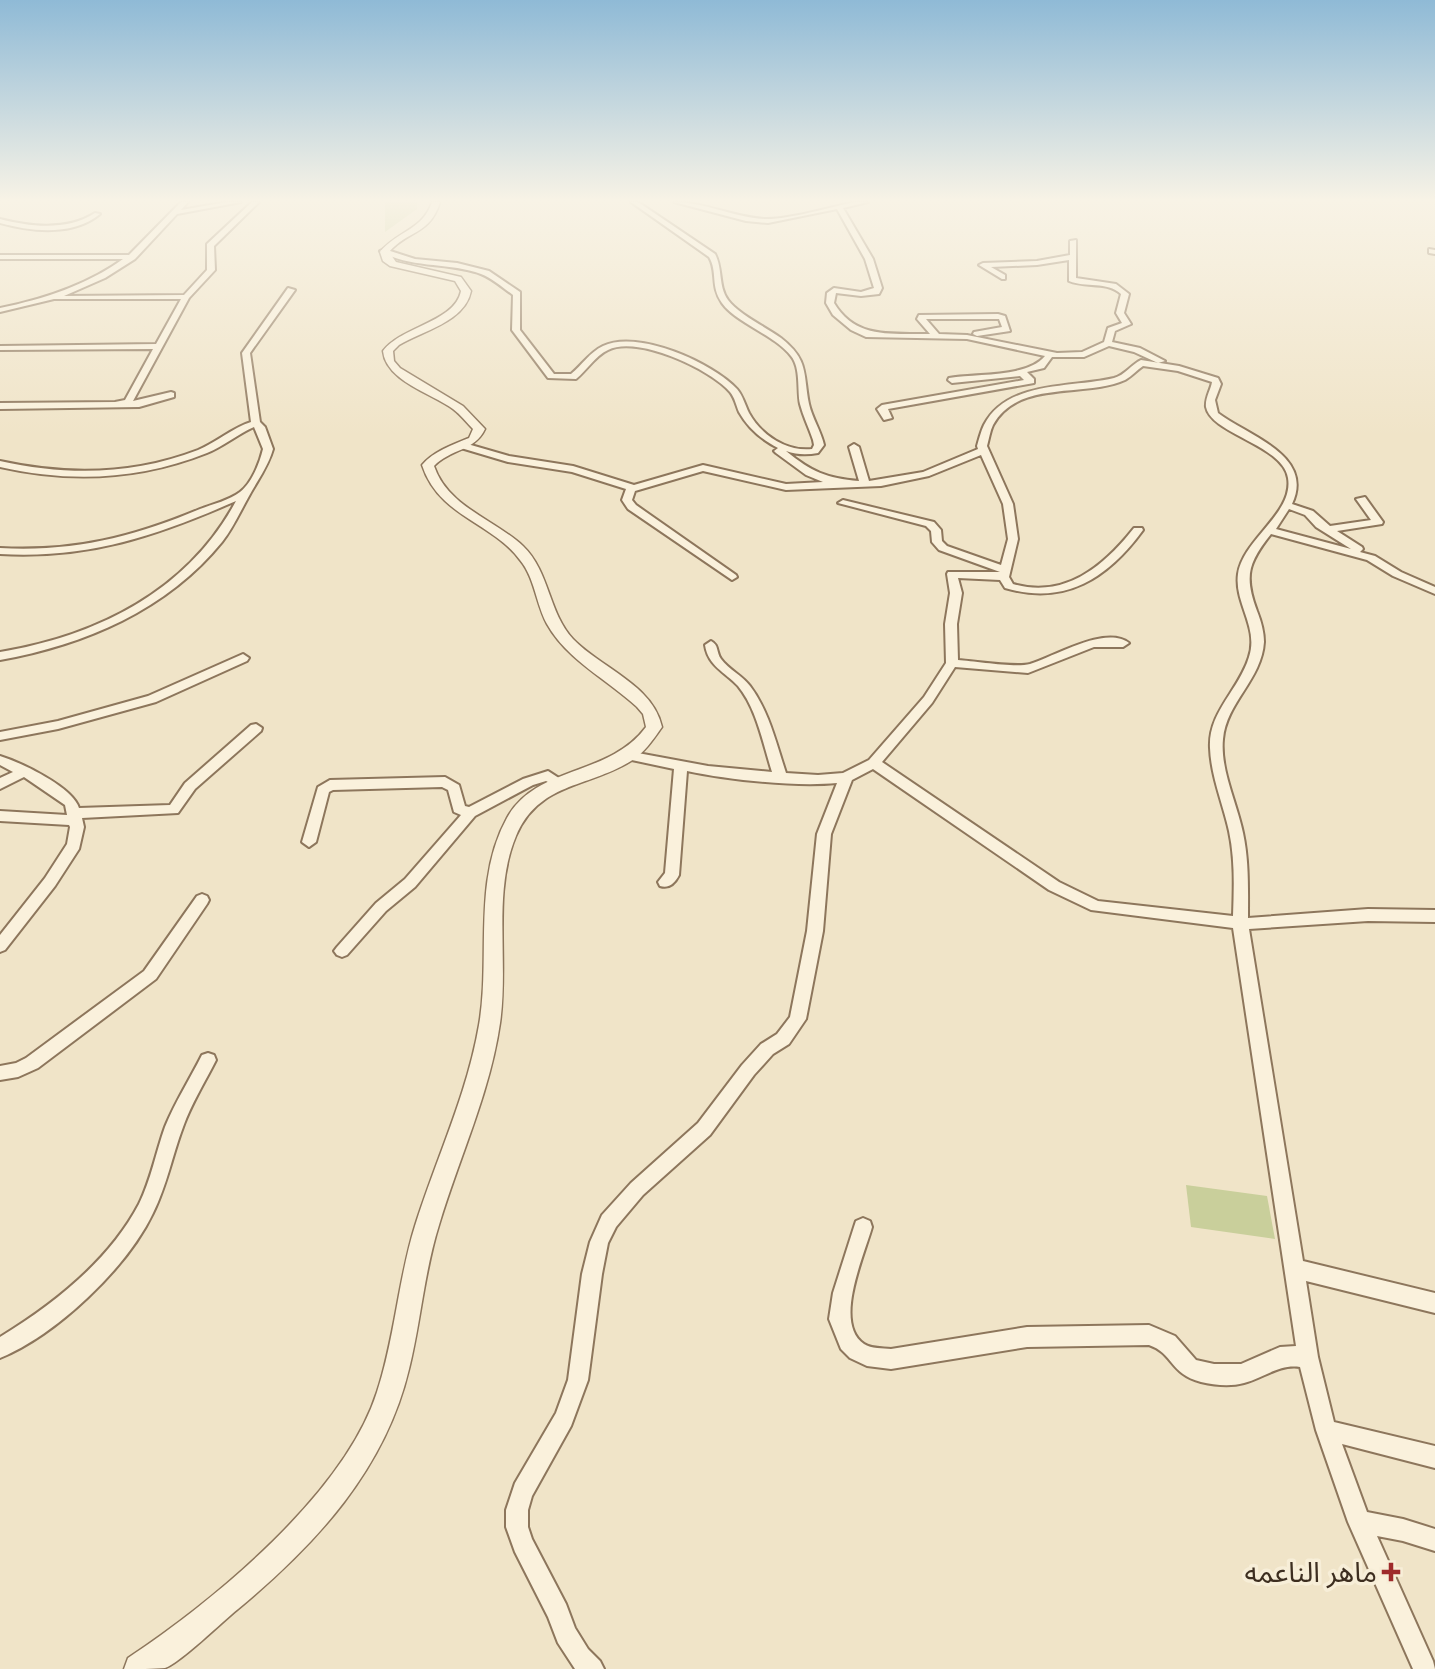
<svg xmlns="http://www.w3.org/2000/svg" width="1435" height="1669" font-family="Spectral,'Noto Sans Arabic',serif">
	<style>
		.green { fill: #c9cf9b }
		.lines { fill: none; stroke-linecap: round; stroke-linejoin: round }
		.minor-casing { stroke: #8d765c; stroke-width: 4 }
		.tertiary-casing { stroke: #8d765c; stroke-width: 3 }
		.minor { fill: #faf1dc; fill-rule: evenodd }
		.tertiary { fill: #faf1dc; fill-rule: evenodd }
		.poi-dot { fill: #9e2a2b; stroke: #f7eed8; stroke-width: 2.5 }
		.labels { text-anchor: middle; stroke-width: 7; stroke-linejoin: round; paint-order: stroke }
		.near-poi-label { font-size: 28px; fill: #3d2e20; stroke: #f7eed8; text-anchor: end }
	</style>
	<rect width="100%" height="100%" fill="#f0e4c8"/>
	<g class="green">
		<polygon points="385,202 417,202 417,209 385,232"/>
		<polygon points="1186,1185 1267,1196 1275,1239 1191,1227"/>
	</g>
	<g class="lines">
		<defs>
			<g id="minor">
				<path d="M181 202H188L181 210 227 202H241L177 214 135 259 105 278 64 296 184 295 207 270V244L252 202H259L214 246 215 270 189 298 133 401 171 392 174 393V397L139 407 0 409V403L115 402 125 400 153 349 0 350V346L156 344 181 299H54L0 312V308C44 299 87 285 123 259H0V255H129Z"/>
				<path d="M631 202H638L715 254C723 269 718 286 728 300 738 314 766 327 781 338 809 360 803 373 809 404 812 418 821 431 824 445L818 453C807 455 797 455 786 451 812 472 826 478 859 481L849 447 854 444 859 447 869 481 923 472 978 449 977 446C979 439 981 431 984 425 1007 380 1073 388 1114 378 1125 375 1131 365 1141 360L1179 366 1218 378 1221 384 1215 400 1218 413C1248 436 1315 455 1292 504L1313 511 1330 526 1371 520 1356 499 1365 497 1383 522 1382 524 1337 531 1362 547 1363 549 1360 552 1375 556 1401 572 1435 587V594L1393 576 1367 560 1271 534C1248 563 1244 576 1257 611 1261 621 1264 632 1264 642 1262 679 1226 703 1223 739 1220 770 1237 803 1243 833 1249 861 1248 889 1248 918L1368 909 1435 910V922L1368 921 1249 929 1303 1261 1435 1293V1313L1306 1281 1318 1357 1334 1422 1435 1446V1468L1342 1444 1367 1512 1403 1519 1435 1529V1551L1403 1541 1377 1536 1433 1661 1435 1669H1413L1348 1522 1316 1430 1300 1367C1278 1364 1264 1378 1244 1383 1230 1387 1214 1385 1201 1382 1170 1374 1173 1353 1149 1345L1027 1347 891 1369 867 1366 850 1358 841 1349 829 1319 833 1293 854 1227 856 1221 863 1218 870 1221 872 1227C864 1256 833 1323 864 1344 871 1349 883 1348 891 1349L1027 1327 1149 1325 1175 1336 1196 1360 1214 1364H1241L1280 1347 1296 1346 1233 928 1091 910 1049 890 873 769 852 780 831 834 823 931 806 1019 789 1044 773 1054 754 1075 710 1135 643 1195 616 1227 608 1243 602 1274 588 1380 571 1426 532 1496 528 1510V1527L532 1539 566 1604 575 1628 588 1649 600 1661 604 1669H575L558 1643 548 1617 515 1552 506 1527V1510L515 1483 556 1413 568 1380 582 1274 590 1242 602 1215 631 1183 698 1123 742 1065 761 1044 777 1034 790 1017 807 931 817 834 837 783C796 787 729 780 687 771L679 875C675 883 669 889 660 886L658 882 665 873 674 769 627 759 620 755 627 751 708 766 772 772C763 744 757 709 738 686 725 672 708 666 705 645L711 641C719 645 716 652 721 659 729 670 742 675 750 686 769 711 776 743 786 773L818 775 843 773 869 760 924 697 946 663 945 624 950 593 947 574 948 572H1000L939 550 932 542 931 531 926 526 838 503 843 500 934 522 941 530 942 541 947 546 1001 565 1008 539 1003 504 981 455 929 476 881 486 786 490 703 471 635 491 632 500 636 505 736 575 737 577 732 580 628 509 622 500 626 489 572 472 508 462 461 448V444L464 443 509 456 573 466 634 485 703 465 786 484 823 482 806 475 776 453 774 451 778 448C762 440 748 428 739 412 736 405 735 398 730 392 710 369 637 335 608 350 595 356 587 370 576 379L548 378 512 330 513 295C503 288 492 278 481 274 449 262 411 269 380 251L384 249 415 259 457 263 489 271 520 292V330L554 374H571C582 365 590 352 603 346 638 329 713 363 737 389 743 396 745 405 749 413 761 435 787 452 812 449L814 445 813 440C809 428 803 416 800 404 797 390 801 368 791 356 775 335 736 323 722 303 710 286 718 272 709 257ZM1143 366 1178 371 1212 382C1211 389 1205 398 1206 407 1211 434 1283 445 1288 478 1294 513 1243 539 1238 574 1234 603 1259 627 1249 657 1239 690 1208 712 1210 748 1211 776 1223 804 1229 831 1235 859 1234 887 1233 916L1098 901 1059 882 882 762 932 703 955 667 1028 673 1094 647H1123L1129 643C1105 625 1054 657 1030 664 1015 668 975 661 958 660L957 624 962 593 958 578 1000 580 1005 588C1065 606 1108 578 1143 530L1142 528H1134C1104 566 1065 599 1013 584L1009 577 1018 539 1013 504 987 446C989 439 990 431 993 425 1018 379 1086 398 1125 380 1132 376 1137 370 1143 366ZM1289 509 1305 515 1316 527 1351 549 1276 529Z"/>
				<path d="M674 202C704 202 733 217 764 219 787 220 831 207 855 202H868L843 208 873 259 882 288 879 294 861 296 836 293 834 303C856 340 893 333 930 334L917 319 919 315 998 314 1005 316 1010 331 977 336 973 334 974 332 1002 327 999 319H926L939 334 967 335 1057 353 1082 352 1104 342 1108 328 1122 323 1116 313 1121 294C1107 281 1086 288 1069 281V260L1037 265 991 267 1005 275V279H1002L979 265 983 263 1037 261 1070 255V241L1076 240V278L1116 284 1129 294 1124 313 1131 324 1115 331 1112 342 1140 348 1165 361 1158 363 1134 352 1109 346 1084 357H1052L1044 368 1027 372 1034 379V383L888 409 892 418 884 420 877 409 882 405 1024 380 1020 376 952 383 948 380 949 378C976 373 1027 378 1045 356L967 339 866 337 851 330 833 315 826 303 827 293 834 288 861 292 874 288 865 259 837 209 768 223 746 221Z"/>
				<path d="M95 213 100 214C74 236 32 232 0 223V219C31 227 67 231 95 213Z"/>
				<polygon points="1429,249 1435,250 1435,254 1429,253"/>
				<path d="M288 288 295 290 250 353 260 422 265 427 273 449C268 467 257 481 249 496 240 512 233 528 222 542 167 610 84 645 0 660V652C97 636 188 591 236 501 156 536 89 559 0 554V548C74 552 133 537 200 509 213 504 230 500 240 492 252 483 260 462 263 449L254 427C238 434 224 446 207 453 139 480 71 483 0 467V461C68 476 133 475 198 450 217 442 232 428 251 422L242 353Z"/>
				<polygon points="243,654 249,658 247,661 156,702 58,729 0,740 0,732 58,721 148,696"/>
				<path d="M256 724 262 728 261 731 195 789 178 813 82 818 84 827 79 849 55 886 5 950 0 952V935L45 878 67 844 70 827 69 825 0 821V811L67 815 65 805 24 777 0 789V778L13 772 0 765V756C20 762 73 787 79 808L170 805 185 783 251 725Z"/>
				<polygon points="548,771 565,782 563,785 558,787 546,781 533,785 475,816 415,887 386,911 347,955 342,957 337,955 334,951 337,947 376,903 405,879 461,815 454,812 448,790 442,787 333,790 329,792 316,842 309,847 302,842 318,787 330,780 445,777 459,785 465,806 469,807 523,779"/>
				<polygon points="202,894 207,896 209,900 207,904 156,979 38,1068 18,1077 0,1080 0,1066 16,1063 26,1058 144,971 197,896"/>
				<path d="M208 1053 214 1055 216 1060C205 1082 191 1104 183 1127 172 1156 167 1185 153 1213 127 1268 56 1335 0 1358V1337C54 1304 109 1261 139 1204 151 1180 156 1152 165 1127 175 1102 190 1079 202 1055Z"/>
			</g>
			<path id="tertiary" d="M432 202H440C430 235 408 230 389 252L396 262 461 277 471 291C465 322 422 331 399 345L393 351 394 361 400 368 463 406 485 429C475 451 450 449 434 466 448 507 494 519 523 546 550 572 548 612 573 639 601 668 653 685 662 727 653 740 644 753 631 761 588 788 539 782 516 836 492 893 509 962 500 1023 490 1093 459 1158 439 1225 424 1272 421 1321 409 1369 385 1470 316 1544 238 1609 223 1621 180 1663 165 1668 155 1669 136 1669 124 1669L128 1658C215 1600 345 1493 377 1392 395 1338 398 1280 415 1226 436 1159 467 1095 479 1025 491 958 472 881 507 818 536 765 609 777 646 727L643 714 637 707C608 680 567 660 547 624 536 604 535 578 520 560 492 522 439 517 422 465 434 451 452 445 469 438L473 429C467 423 461 415 453 409 431 393 386 381 383 351 402 326 455 322 461 291L455 281 390 266 383 261 380 252C397 231 423 230 432 202Z"/>
		</defs>
		<use href="#minor" class="minor-casing"/>
		<use href="#tertiary" class="tertiary-casing"/>
		<use href="#minor" class="minor"/>
		<use href="#tertiary" class="tertiary"/>
	</g>
	<linearGradient id="sky" x2="0" y2="1"><stop stop-color="#8fbad6"/><stop offset="0.46" stop-color="#f8f3e6"/><stop offset="1" stop-color="#f8f3e6" stop-opacity="0"/></linearGradient>
	<rect width="1435" height="436" fill="url(#sky)"/>
	<path class="poi-dot" d="M1387.5 1561.5h7v7h7v7h-7v7h-7v-7h-7v-7h7z"/>
	<g class="labels">
		<g class="near-poi-label">
			<text x="1377" y="1582">ماهر الناعمه</text>
		</g>
	</g>
</svg>
